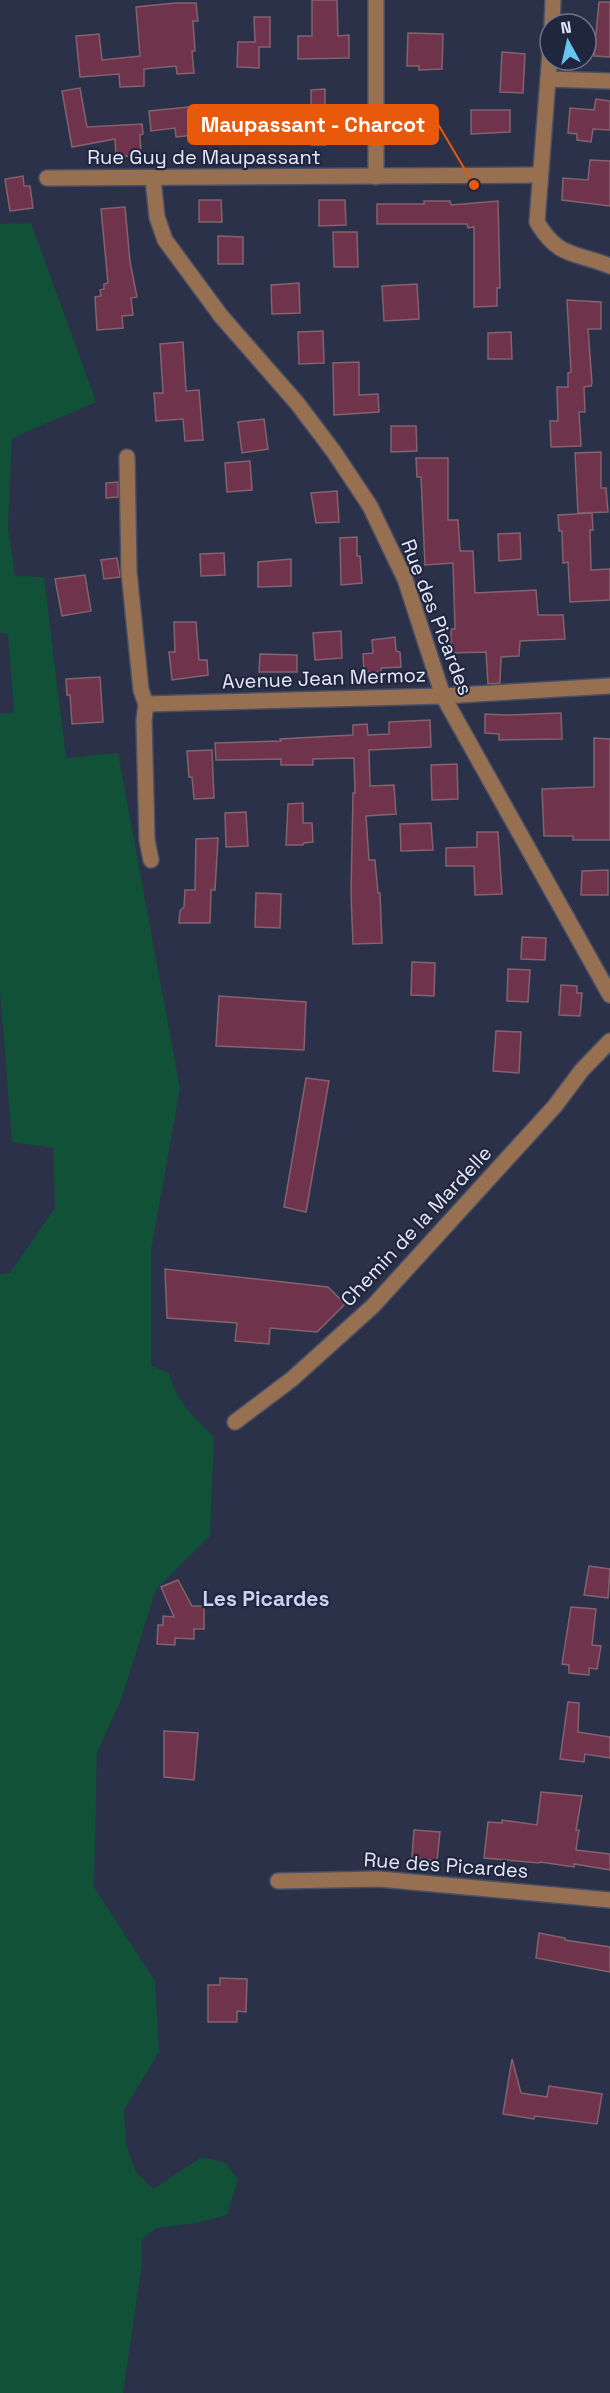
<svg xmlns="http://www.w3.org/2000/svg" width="610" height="2393" font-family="'Space Grotesk',sans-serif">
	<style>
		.green { fill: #105138 }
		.building { fill: #6f344c; stroke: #83626e; stroke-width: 1.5 }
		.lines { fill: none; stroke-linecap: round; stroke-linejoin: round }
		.minor-casing { stroke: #494f65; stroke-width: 18 }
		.minor { stroke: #977051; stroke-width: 15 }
		.labels { text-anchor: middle; stroke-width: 4.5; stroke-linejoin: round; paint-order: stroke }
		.street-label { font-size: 20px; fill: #e6eafb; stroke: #21263f }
		.neighbourhood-label { font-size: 21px; font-weight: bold; fill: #cad2f2; stroke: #21263f }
		.leader { fill: none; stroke: #e8590c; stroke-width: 2 }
		.callout-dot { fill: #e8590c; stroke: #21263f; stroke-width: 2 }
		.callout { fill: #e8590c; stroke: #e8590c; stroke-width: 2 }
		.callout-label { font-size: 21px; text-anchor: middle; font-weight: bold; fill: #fff }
	</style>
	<rect width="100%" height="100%" fill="#2b3149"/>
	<path class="green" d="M31 223 96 402 12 438 8 528 15 576 44 577 66 758 118 753 180 1089 151 1250V1366L169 1373C177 1403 193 1416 214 1437L210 1536 156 1589 121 1700 97 1752 94 1887 155 1981 159 2052 124 2110 126 2145 136 2172 153 2189 202 2157 226 2163 238 2180 227 2215 197 2223 156 2228 141 2240 142 2263 123 2393H0V1274L10 1273 55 1208 53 1148 12 1142 0 991V714L14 712 8 634 0 633V224Z"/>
	<g class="building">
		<polygon points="312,0 337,0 338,36 349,35 349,58 298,59 298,36 312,36"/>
		<polygon points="599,2 610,2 610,57 594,56"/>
		<polygon points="175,3 196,3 198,21 193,21 195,51 192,51 194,73 177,74 176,66 144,69 144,86 120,87 119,74 80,77 76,36 99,34 102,60 140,56 136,7"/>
		<polygon points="254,17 270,17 270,47 259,47 259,68 237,67 238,42 255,42"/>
		<polygon points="408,33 443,34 442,69 419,70 419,66 407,66"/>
		<polygon points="502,52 525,54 523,93 500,92"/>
		<polygon points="80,88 87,127 142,124 143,134 140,135 141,155 116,157 115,139 72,147 62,91"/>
		<polygon points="325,89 325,110 340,109 340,129 326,129 326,145 311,145 311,90"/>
		<polygon points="596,99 610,101 610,130 593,129 591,142 577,140 577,134 568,133 570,108 594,110"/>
		<polygon points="199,106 202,134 176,137 175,128 151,131 149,111"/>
		<polygon points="471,110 510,110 510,132 471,134"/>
		<polygon points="590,160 610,161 610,206 562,200 563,178 588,180"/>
		<polygon points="23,176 24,186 30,186 33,208 10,211 5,179"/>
		<polygon points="199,200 221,200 222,222 199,222"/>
		<polygon points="319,200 345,200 346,225 319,226"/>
		<polygon points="424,201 450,201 451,205 498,201 500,288 497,288 497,306 474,307 474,227 468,228 467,224 377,224 377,204 424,204"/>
		<polygon points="125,207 130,262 137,297 131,298 133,315 122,316 123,328 97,330 95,297 101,296 100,290 104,289 104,284 108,283 101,209"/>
		<polygon points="333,232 357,232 358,267 334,267"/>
		<polygon points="218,236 243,237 243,264 218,264"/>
		<polygon points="299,283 300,313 272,314 271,285"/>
		<polygon points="417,284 419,319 384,321 382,286"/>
		<polygon points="567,300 601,302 601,329 588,329 592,383 591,386 584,387 585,412 579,412 581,446 551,447 550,421 558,421 557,387 568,387 568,373 571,372"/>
		<polygon points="323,331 324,363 299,364 298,332"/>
		<polygon points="511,332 512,359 488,359 488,333"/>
		<polygon points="183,342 186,391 199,390 203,440 185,441 183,419 156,421 154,393 163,393 160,344"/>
		<polygon points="359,362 359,395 378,394 379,412 334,415 333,363"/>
		<polygon points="264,419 268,449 242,453 238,422"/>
		<polygon points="391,426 416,426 417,451 391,452"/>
		<polygon points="601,452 601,488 606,488 608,512 578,513 575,453"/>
		<polygon points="416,458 448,458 448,520 458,520 460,551 473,551 475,593 536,590 538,615 563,615 565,639 520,641 519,656 501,657 500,683 488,684 486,652 451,653 451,629 455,629 453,563 425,565 421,477 417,477"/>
		<polygon points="250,461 252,490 227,492 225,463"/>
		<polygon points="118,482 118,497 106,498 106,483"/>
		<polygon points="337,491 339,522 316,523 311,493"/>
		<polygon points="592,513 593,530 590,530 591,570 610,569 610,600 570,602 568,562 563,563 562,531 559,531 558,515"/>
		<polygon points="520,533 521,559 499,561 498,534"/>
		<polygon points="357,537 357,556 360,556 362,583 341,585 340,538"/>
		<polygon points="224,553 225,575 201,576 200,554"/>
		<polygon points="117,558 120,577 104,579 101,560"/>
		<polygon points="291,559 291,586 258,587 258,562"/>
		<polygon points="85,575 91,611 62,616 55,579"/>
		<polygon points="174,622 196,622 199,660 207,660 208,675 172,680 169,652 175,652"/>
		<polygon points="341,631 342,658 315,660 313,633"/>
		<polygon points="395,637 396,651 400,652 401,667 381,668 381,672 364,672 363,654 373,653 372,640"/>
		<polygon points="260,654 297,655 297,672 259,672"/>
		<polygon points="100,677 103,722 72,724 70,695 67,695 66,679"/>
		<polygon points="561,713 562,739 499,740 499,734 485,733 485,714 506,715"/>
		<polygon points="430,720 431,747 369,750 370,786 394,785 396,814 366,816 369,860 375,860 378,893 380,893 382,943 353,944 351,894 353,793 355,793 354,758 313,759 313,765 281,765 281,759 216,760 215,743 281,741 280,739 353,735 353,725 367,724 368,735 389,734 389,722"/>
		<polygon points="594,738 610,739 610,840 573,840 573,836 544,836 542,789 594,787"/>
		<polygon points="212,750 214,798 194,799 192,777 189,777 187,751"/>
		<polygon points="457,764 458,799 432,800 431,765"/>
		<polygon points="303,803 303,823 312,823 313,842 304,843 303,845 286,845 288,804"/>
		<polygon points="246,812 248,846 226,847 225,813"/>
		<polygon points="431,823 433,850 401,851 400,824"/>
		<polygon points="477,832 498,832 502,894 475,895 474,866 446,866 446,848 477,847"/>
		<polygon points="218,838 215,890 211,890 210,923 179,923 180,911 184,907 185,890 195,890 196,839"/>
		<polygon points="608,870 608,895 581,895 582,871"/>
		<polygon points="256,893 281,894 280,928 255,927"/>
		<polygon points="522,937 546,938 545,960 521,959"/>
		<polygon points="412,962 435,963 434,996 411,995"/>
		<polygon points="508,969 530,970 528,1002 507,1001"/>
		<polygon points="561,985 577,986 577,993 582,993 580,1016 559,1015"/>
		<polygon points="219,996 306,1002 304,1050 216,1046"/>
		<polygon points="496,1031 521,1032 519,1073 493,1071"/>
		<polygon points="306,1078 329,1081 306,1212 284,1207"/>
		<polygon points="165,1269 328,1287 345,1304 317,1332 270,1328 269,1344 235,1341 237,1323 167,1318"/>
		<polygon points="589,1566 610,1569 608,1598 584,1595"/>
		<polygon points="178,1580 192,1606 204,1606 204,1629 194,1629 194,1639 175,1638 175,1645 157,1644 158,1625 163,1625 163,1616 174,1617 161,1587"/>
		<polygon points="571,1607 596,1609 592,1645 601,1646 597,1669 589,1668 589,1675 569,1673 569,1665 562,1664"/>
		<polygon points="568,1702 579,1703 578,1732 610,1737 610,1758 585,1754 584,1762 560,1759"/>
		<polygon points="164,1731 198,1733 194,1780 164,1777"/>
		<polygon points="541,1792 582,1796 576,1830 579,1830 576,1850 610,1854 610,1870 574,1864 574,1867 540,1862 539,1863 484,1858 488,1822 502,1823 502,1820 537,1825"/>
		<polygon points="414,1830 440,1832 437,1861 412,1858"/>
		<polygon points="539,1933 565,1938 565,1940 610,1947 610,1972 536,1958"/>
		<polygon points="220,1978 247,1979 246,2012 237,2011 237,2022 208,2022 208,1985 220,1985"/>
		<polygon points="512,2059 521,2093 547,2097 549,2086 602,2094 597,2124 535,2116 534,2119 503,2114"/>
	</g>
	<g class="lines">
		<defs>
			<g id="minor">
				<polyline points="376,0 376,177"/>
				<polyline points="552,24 553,0"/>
				<path d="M550 53 537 222C558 258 575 252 610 266"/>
				<polyline points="548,79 610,81"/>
				<polyline points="47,178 540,175"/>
				<polyline points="153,179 157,217 165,240 221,316 297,403 334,452 370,506 405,579 443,696 610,995"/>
				<polyline points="127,457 129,572 141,690 146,704 144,720 147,840 151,860"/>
				<polyline points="146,704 443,696 610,686"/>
				<polyline points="235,1422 292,1379 373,1306 555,1106 582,1070 610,1041"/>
				<polyline points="278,1881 379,1879 610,1900"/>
			</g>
		</defs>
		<use href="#minor" class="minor-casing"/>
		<use href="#minor" class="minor"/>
	</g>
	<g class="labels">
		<g class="street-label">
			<text x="204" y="164">Rue Guy de Maupassant</text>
			<text transform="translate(437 617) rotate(69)" y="7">Rue des Picardes</text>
			<text transform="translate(324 678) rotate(-2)" y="7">Avenue Jean Mermoz</text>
			<text transform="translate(416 1226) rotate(-47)" y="7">Chemin de la Mardelle</text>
			<text transform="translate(446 1865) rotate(4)" y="7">Rue des Picardes</text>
		</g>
		<g class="neighbourhood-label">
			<text x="266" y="1606">Les Picardes</text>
		</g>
	</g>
	<path class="leader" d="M474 185L438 124"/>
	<circle class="callout-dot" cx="474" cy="185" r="6"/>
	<rect class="callout" x="188" y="105" width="250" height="39" rx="6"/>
	<g class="callout-label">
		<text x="313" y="132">Maupassant - Charcot</text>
	</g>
	<g transform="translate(568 42) rotate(352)"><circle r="28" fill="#21263f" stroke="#70748a" stroke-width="1.5"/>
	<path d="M0-4.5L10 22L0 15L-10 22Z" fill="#66c4ef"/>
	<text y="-9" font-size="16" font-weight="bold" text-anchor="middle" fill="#e6eafb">N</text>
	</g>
</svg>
